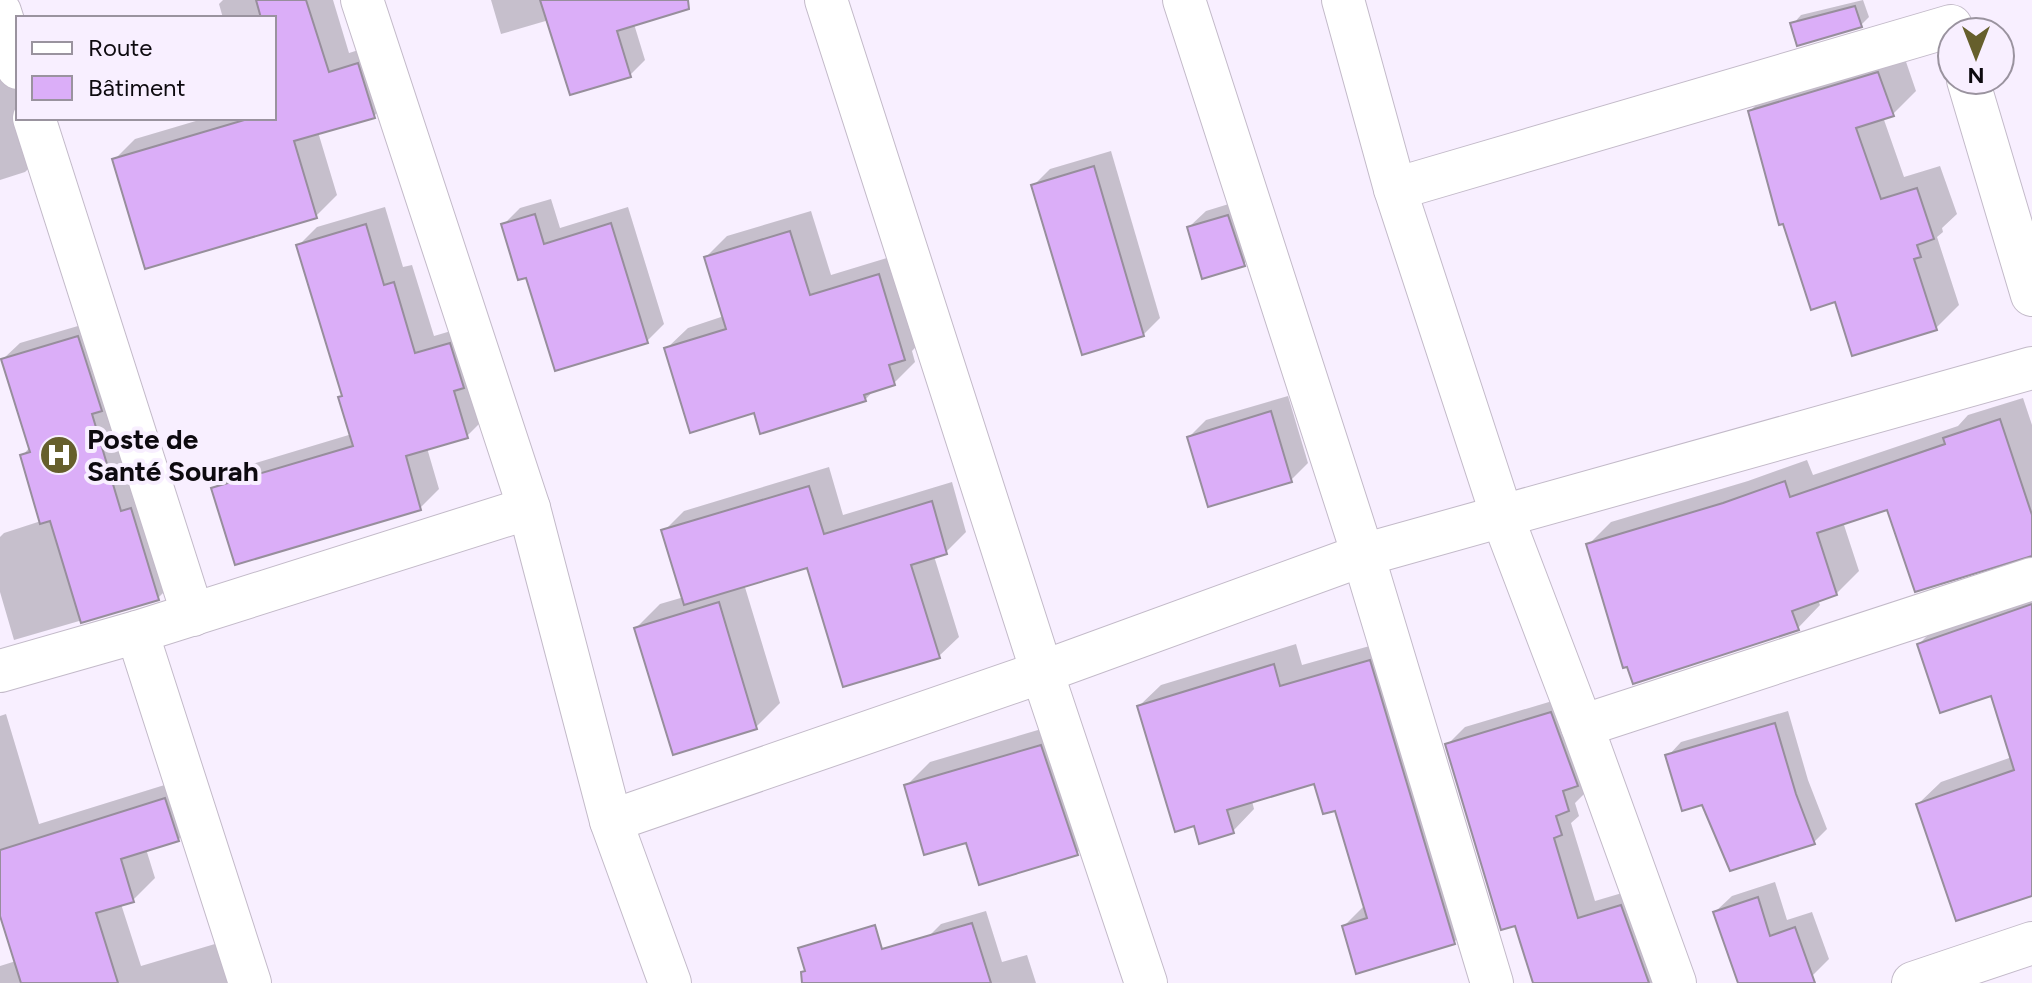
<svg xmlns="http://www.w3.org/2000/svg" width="2032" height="983" font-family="Figtree,sans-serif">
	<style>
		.shadow { fill: #0003 }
		.building { fill: #dbaef8; stroke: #978e9c; stroke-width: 2 }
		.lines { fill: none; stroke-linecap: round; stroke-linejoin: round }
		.minor-casing { stroke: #c3bac9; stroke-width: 44 }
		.minor { stroke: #fff; stroke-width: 42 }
		.labels { text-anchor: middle; stroke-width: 8; stroke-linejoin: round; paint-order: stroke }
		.poi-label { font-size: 28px; font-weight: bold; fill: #0d0a0f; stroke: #f8efff; text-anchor: start }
	</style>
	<rect width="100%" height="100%" fill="#f8efff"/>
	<g class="shadow">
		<polygon points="0,0 18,53 18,118 49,149 25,172 0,180"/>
		<polygon points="223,0 333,0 349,53 378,44 395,95 374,116 318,132 337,195 316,216 114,160 135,139 206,118 274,118 274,18 223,18 219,4"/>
		<polygon points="491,0 685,0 634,24 645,60 630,75 549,20 501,34"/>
		<polygon points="1863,0 1869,17 1861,25 1793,24 1801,15"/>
		<polygon points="1902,50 1916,91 1893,114 1883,117 1904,177 1940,166 1957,214 1942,228 1943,232 1937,237 1959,305 1936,328 1837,299 1750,111 1773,88"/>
		<polygon points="1111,151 1160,318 1143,335 1033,186 1050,169"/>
		<polygon points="551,199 560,228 628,207 664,324 647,341 528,276 503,225 520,208"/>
		<polygon points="1245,199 1260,248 1244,264 1189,227 1206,211"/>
		<polygon points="385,207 403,267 412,265 434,336 468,326 486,417 467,436 427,448 439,489 420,508 213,489 232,470 352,434 340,397 344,394 298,246 317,227"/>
		<polygon points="811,211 831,275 900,254 925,337 912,351 915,362 894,383 875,389 865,400 755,411 667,348 688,328 724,316 706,257 727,236"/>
		<polygon points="95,321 174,582 158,598 14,640 0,592 0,537 4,533 41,521 22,456 30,447 3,359 20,343"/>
		<polygon points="1288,396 1308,463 1291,480 1189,437 1206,420"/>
		<polygon points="2023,398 2032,425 2032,554 1889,507 1843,522 1859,571 1836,594 1818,600 1820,605 1798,628 1588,545 1611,522 1748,481 1807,460 1813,475 1958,426 1968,415"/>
		<polygon points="829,467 843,515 952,482 966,532 946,552 934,556 959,637 939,656 809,565 744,584 780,703 756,727 636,628 660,604 684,597 664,531 684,511"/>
		<polygon points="2032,591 2032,884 1918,804 1941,782 2012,757 1992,694 1919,644 1942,621"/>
		<polygon points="1391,640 1476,921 1454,942 1344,926 1365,905 1336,808 1315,782 1252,801 1254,809 1233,831 1196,823 1139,706 1161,685 1296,644 1302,665"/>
		<polygon points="1569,696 1586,792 1575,803 1579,816 1571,823 1595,901 1639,888 1676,983 1535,983 1517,923 1447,745 1465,727"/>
		<polygon points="1788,711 1808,780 1827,829 1814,842 1703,802 1668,756 1681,742"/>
		<polygon points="6,714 39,824 187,778 200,818 178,840 146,849 155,878 133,900 121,904 141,966 225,941 238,983 0,983 0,966 16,961 0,909 0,716"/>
		<polygon points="1065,722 1101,829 1077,853 967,840 906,786 930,762"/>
		<polygon points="1775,882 1787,920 1812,912 1829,959 1812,976 1791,983 1740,983 1715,912 1732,896"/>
		<polygon points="986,911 1002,962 1027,955 1036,983 942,983 928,937 941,924"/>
	</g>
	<g class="building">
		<polygon points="256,0 306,0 329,72 358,63 375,118 294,141 317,218 145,269 112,159 251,118 274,118 274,18 261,18"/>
		<polygon points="540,0 688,0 689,9 617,31 631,77 570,95"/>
		<polygon points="1855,6 1862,27 1797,46 1790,23"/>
		<polygon points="1878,72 1894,116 1856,128 1881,199 1917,188 1934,239 1917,245 1921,257 1914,259 1937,330 1852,356 1835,302 1811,310 1783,224 1779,225 1748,111"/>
		<polygon points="1094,166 1144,336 1082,355 1031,185"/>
		<polygon points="535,214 544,244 611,223 648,343 555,371 526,278 518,280 501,224"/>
		<polygon points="1228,215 1245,266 1202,279 1187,227"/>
		<polygon points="366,224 384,285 394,282 415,353 450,343 464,388 454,391 468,438 406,456 421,510 235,565 211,488 353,446 338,397 342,396 296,245"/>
		<polygon points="790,231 810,295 879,274 905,360 889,365 895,385 864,395 866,401 760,434 754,413 690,433 664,348 726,329 704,257"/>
		<polygon points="78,336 102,411 92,414 121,511 131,508 159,600 81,623 50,521 40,524 20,455 30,452 1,359"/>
		<polygon points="1271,411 1292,482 1208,507 1187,437"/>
		<polygon points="2000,419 2032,515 2032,556 1915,592 1887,510 1817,533 1837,595 1792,611 1799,630 1633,684 1627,667 1623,668 1586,544 1723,503 1785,481 1790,497 1945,444 1943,438"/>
		<polygon points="809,486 824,534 932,501 947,554 911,565 940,658 843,687 807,568 684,605 661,530"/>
		<polygon points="719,602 757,729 673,755 634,628"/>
		<polygon points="2032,604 2032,896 1956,921 1916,804 2014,770 1991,696 1940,713 1917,644"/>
		<polygon points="1370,660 1455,944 1356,974 1342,926 1367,918 1335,811 1323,814 1314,784 1227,810 1234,833 1199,844 1194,826 1175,832 1137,706 1274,664 1280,686"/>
		<polygon points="1551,712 1578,786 1563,791 1569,811 1556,816 1562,835 1554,838 1578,918 1621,905 1649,983 1533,983 1515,926 1501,930 1445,744"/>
		<polygon points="1775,723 1796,794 1815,844 1730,871 1702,805 1682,811 1665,755"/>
		<polygon points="1041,745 1078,855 979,885 966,843 924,855 904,785"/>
		<polygon points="165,798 179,841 121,859 134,902 96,913 118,983 21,983 0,916 0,850"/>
		<polygon points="1758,897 1770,936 1795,927 1815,983 1738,983 1713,912"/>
		<polygon points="972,923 991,983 802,983 801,972 805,971 798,948 875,925 882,949"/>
	</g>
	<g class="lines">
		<defs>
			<g id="minor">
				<polyline points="362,0 529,508 611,821 670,983"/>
				<polyline points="826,0 1042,672 1146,983"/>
				<polyline points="1184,0 1363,555 1492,983"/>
				<polyline points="1343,0 1395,189 1502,516 1582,726 1675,983"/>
				<polyline points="0,12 18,68"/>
				<polyline points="1968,80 2032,295"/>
				<polyline points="34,118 193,615"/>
				<polyline points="1395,189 1951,26"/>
				<polyline points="137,632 250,983"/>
				<polyline points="0,671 137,632 529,508"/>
				<polyline points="1582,726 2032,579"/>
				<polyline points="611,821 1042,672 1363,555 2032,368"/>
				<polyline points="1913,983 2032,943"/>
			</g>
		</defs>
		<use href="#minor" class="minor-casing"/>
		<use href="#minor" class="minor"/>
	</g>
	<defs>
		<symbol id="hospital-disc" viewBox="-11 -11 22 22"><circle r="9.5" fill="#665f2c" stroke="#f8efff"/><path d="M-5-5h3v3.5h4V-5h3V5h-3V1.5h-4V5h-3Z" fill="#fff"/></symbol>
	</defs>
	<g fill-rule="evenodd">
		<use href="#hospital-disc" x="37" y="433" width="44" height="44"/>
	</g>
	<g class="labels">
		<g class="poi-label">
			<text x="87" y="449">Poste de<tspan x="87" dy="32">Santé Sourah</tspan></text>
		</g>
	</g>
	<rect x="16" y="16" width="260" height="104" fill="#f8efff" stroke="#9a939f" stroke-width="2"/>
	<rect x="32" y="42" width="40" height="12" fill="#ffffff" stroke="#9a939f" stroke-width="2"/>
	<text x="88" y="56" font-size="24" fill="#0d0a0f">Route</text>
	<rect x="32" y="76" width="40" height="24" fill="#dbaef8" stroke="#9a939f" stroke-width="2"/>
	<text x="88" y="96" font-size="24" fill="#0d0a0f">Bâtiment</text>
	<g transform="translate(1976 56) rotate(180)"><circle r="38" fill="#f8efff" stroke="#9a939f" stroke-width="2"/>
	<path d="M0-6L14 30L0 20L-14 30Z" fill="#665f2c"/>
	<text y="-12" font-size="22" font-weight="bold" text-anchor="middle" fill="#0d0a0f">N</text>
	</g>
</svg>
